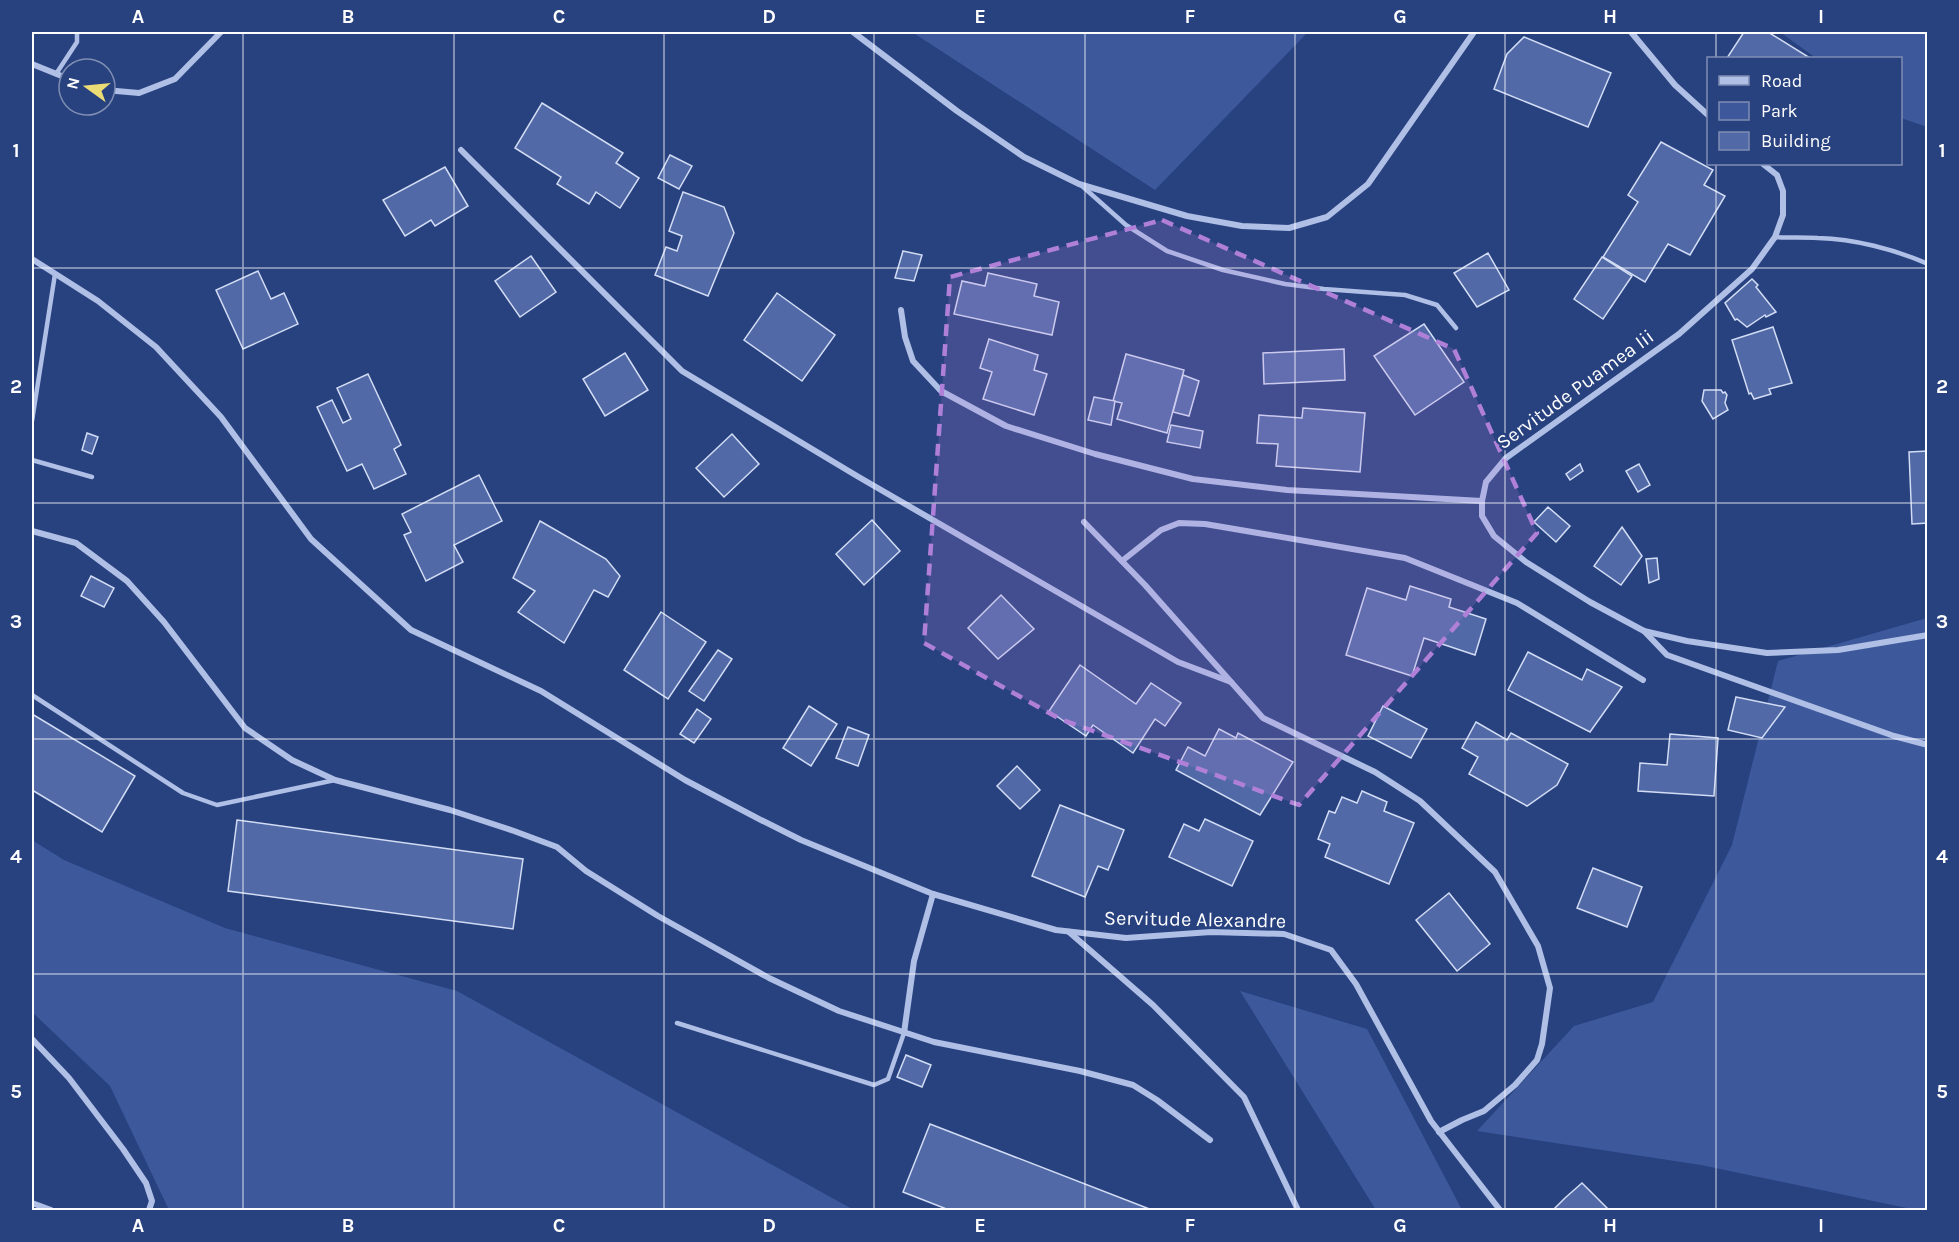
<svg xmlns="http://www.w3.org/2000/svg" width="1959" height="1242" font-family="Karla,sans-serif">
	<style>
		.green { fill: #3d599c }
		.building { fill: #516aa7; stroke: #d2dcf4; stroke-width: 1.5 }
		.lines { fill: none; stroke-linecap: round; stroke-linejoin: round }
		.service { stroke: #afbfe5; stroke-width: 4.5 }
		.minor { stroke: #afbfe5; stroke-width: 6 }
		.marked { fill: #b080d9; fill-opacity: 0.2; stroke: #b080d9; stroke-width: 4.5; stroke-dasharray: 12 8; stroke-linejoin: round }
		.grid { fill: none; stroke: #fff; stroke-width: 1.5; stroke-opacity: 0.55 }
		.labels { text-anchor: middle; stroke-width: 5; stroke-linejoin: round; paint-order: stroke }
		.street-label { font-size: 20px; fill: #fff; stroke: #28417f }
		.neatline { fill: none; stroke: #fff; stroke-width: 2 }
		.grid-label { font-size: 20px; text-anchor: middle; font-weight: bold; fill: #fff }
	</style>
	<rect width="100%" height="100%" fill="#28417f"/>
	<g class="green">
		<polygon points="912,32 1308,32 1155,190"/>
		<polygon points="1780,32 1927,32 1927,127 1901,118 1900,58 1816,58"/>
		<polygon points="1927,618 1927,1210 1916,1210 1701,1165 1477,1131 1574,1026 1653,1002 1732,845 1778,661"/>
		<polygon points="32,840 64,860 225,928 457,991 854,1210 169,1210 110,1086 32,1012"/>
		<polygon points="1240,991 1367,1029 1462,1210 1376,1210"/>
	</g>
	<g class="building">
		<polygon points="1744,32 1768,32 1810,58 1727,58"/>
		<polygon points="1524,37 1611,73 1588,127 1494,89 1507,54"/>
		<polygon points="542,103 623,153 616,163 639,178 620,208 596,192 589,204 557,184 561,177 515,148"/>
		<polygon points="1661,142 1713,170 1704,185 1725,196 1690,255 1668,244 1645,282 1603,257 1638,202 1628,195"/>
		<polygon points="670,155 692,166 679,189 658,178"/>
		<polygon points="445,167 468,206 435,226 431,220 405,236 383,200"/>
		<polygon points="683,192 724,207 734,233 708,296 655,275 666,247 677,251 682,236 669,231"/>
		<polygon points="903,251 922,255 914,281 895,278"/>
		<polygon points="1488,253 1509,290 1477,307 1454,273"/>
		<polygon points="531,256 556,292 520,317 495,281"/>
		<polygon points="1602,257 1632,276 1603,319 1574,299"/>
		<polygon points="258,271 271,299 284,293 298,324 243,349 216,290"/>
		<polygon points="988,273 1037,284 1034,296 1059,302 1052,335 954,314 962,281 985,286"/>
		<polygon points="1752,279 1758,285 1756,287 1776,312 1766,317 1765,315 1747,327 1737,319 1735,320 1725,303"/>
		<polygon points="777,293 835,335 802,381 744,340"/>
		<polygon points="1424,324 1464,382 1415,415 1374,356"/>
		<polygon points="1773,327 1792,383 1769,389 1771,394 1754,399 1751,393 1749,394 1732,340"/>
		<polygon points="989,339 1038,355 1034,370 1047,374 1034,415 983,399 992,372 980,368"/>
		<polygon points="1344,349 1345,380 1264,384 1263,353"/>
		<polygon points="625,353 648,390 605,416 583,379"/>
		<polygon points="1126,354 1184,370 1167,433 1117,419 1122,403 1113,401"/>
		<polygon points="368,374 401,445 394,449 406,474 374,489 362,464 347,471 317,407 332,400 343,423 351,419 337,388"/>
		<polygon points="1183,375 1199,381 1189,416 1173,412"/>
		<polygon points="1704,390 1721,390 1723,393 1725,392 1727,395 1725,403 1728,410 1713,419 1702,401"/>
		<polygon points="1094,397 1115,401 1111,425 1088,420"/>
		<polygon points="1303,408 1365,413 1360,472 1276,466 1278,444 1257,443 1259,415 1302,418"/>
		<polygon points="1171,425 1203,431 1200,448 1167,442"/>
		<polygon points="87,433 98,437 92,454 82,450"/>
		<polygon points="732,434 759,464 724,497 696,468"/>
		<polygon points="1928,451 1928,523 1912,524 1909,452"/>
		<polygon points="1580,464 1583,471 1570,480 1566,474"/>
		<polygon points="1639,464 1650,485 1638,492 1626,471"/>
		<polygon points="479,475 502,521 454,545 463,562 426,581 404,535 411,532 402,514"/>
		<polygon points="1548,507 1570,526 1556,542 1534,522"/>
		<polygon points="872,520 900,551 864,585 836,554"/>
		<polygon points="540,521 606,559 620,576 608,597 594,590 564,643 518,612 535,591 513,578"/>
		<polygon points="1622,527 1642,556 1621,585 1594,566"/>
		<polygon points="1657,558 1659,579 1649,583 1646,559"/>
		<polygon points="91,576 114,588 104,607 81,596"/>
		<polygon points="1410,586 1451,599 1449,607 1486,619 1475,655 1424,638 1412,676 1346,655 1367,588 1406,600"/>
		<polygon points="1001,595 1034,629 998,659 968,628"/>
		<polygon points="661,612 706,642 668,699 624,670"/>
		<polygon points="718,650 732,659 704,701 689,691"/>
		<polygon points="1528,652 1582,680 1587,669 1622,687 1590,732 1508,690"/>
		<polygon points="1080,665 1136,704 1151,683 1181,703 1165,726 1155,719 1133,753 1093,725 1086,736 1049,711"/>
		<polygon points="1736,697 1785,707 1762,738 1728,730"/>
		<polygon points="809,706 837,724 811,766 783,748"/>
		<polygon points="1383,706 1427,729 1411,758 1368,736"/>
		<polygon points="697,709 711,719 694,743 680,734"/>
		<polygon points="32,714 135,776 102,832 32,790"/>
		<polygon points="1476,722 1507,740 1511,733 1568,764 1557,785 1527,806 1469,774 1478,757 1462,748"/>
		<polygon points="848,727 869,735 858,766 836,758"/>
		<polygon points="1219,729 1236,738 1238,733 1293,762 1260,815 1176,770 1188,747 1205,756"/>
		<polygon points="1670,734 1718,738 1714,796 1638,791 1640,763 1667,765"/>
		<polygon points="1017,766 1040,790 1020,809 997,786"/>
		<polygon points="1362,791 1387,802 1384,811 1414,823 1389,884 1325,857 1330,844 1318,839 1329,811 1335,813 1342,797 1357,803"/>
		<polygon points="1060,805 1124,830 1108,870 1098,866 1085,897 1032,876"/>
		<polygon points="1205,819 1253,841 1232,886 1169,857 1184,824 1199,831"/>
		<polygon points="237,820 523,859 513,929 228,891"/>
		<polygon points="1593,868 1642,887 1627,927 1577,908"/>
		<polygon points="1449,893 1490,944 1457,971 1416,920"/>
		<polygon points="906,1055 931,1065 922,1087 897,1077"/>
		<polygon points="930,1124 1152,1210 949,1210 903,1192"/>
		<polygon points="1582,1183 1609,1210 1553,1210 1565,1198"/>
	</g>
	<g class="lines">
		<g class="service">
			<polyline points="56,74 77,42 77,32"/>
			<polyline points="1082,186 1126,225 1167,251 1223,270 1285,284 1324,289 1405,295 1437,305 1456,328"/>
			<path d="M1775 237C1789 238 1804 237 1818 238 1854 239 1894 249 1928 264"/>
			<polyline points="32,421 55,274"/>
			<polyline points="32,460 92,477"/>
			<polyline points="32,695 183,793 217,805 335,780"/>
			<polyline points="677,1023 874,1085 888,1079 904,1033"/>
		</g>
		<g class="minor">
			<polyline points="853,32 957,111 1024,157 1079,184 1187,216 1242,226 1289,228 1327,217 1368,184 1474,32"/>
			<polyline points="1631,32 1675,85 1708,115"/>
			<polyline points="32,64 69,79"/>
			<polyline points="105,90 139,93 175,79 221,32"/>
			<polyline points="461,150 682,371 857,476 1178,662 1231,682"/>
			<polyline points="1763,164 1777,175 1783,191 1783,215 1775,237 1752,269 1679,334 1506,458 1486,482 1482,501 1482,516 1494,536 1526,562 1590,602 1644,631 1687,641 1767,653 1838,650 1928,635"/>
			<polyline points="32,259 98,301 156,347 221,417 311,539 411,630 541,691 685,780 763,821 801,840 933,894 1056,930 1126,938 1211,932 1284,934 1331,950 1356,984 1431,1121 1500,1210"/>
			<polyline points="901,310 905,337 913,361 941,391 1006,426 1095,454 1193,479 1287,490 1482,501"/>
			<polyline points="1084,522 1145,585 1263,718 1375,772 1420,801 1495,872 1538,946 1550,988 1542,1044 1537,1060 1515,1085 1484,1111 1462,1120 1439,1132"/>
			<polyline points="32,531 76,543 127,581 164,622 245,728 292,760 335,780 450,810 514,831 557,847 586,871 658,916 769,978 839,1011 934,1042 1080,1071 1133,1085 1157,1100 1210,1140"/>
			<polyline points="1122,561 1161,530 1179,523 1205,524 1405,558 1517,603 1643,680"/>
			<polyline points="1644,631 1667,655 1894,736 1928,745"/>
			<polyline points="1069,932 1153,1005 1244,1097 1298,1210"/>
			<polyline points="904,1033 914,961 933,894"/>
			<polyline points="32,1039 69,1078 123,1149 146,1183 152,1201 149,1210"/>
			<polyline points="32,1203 51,1210"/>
		</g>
	</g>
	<path class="marked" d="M1162 220 1454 349 1537 533 1299 805 1060 719 924 643 950 277Z"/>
	<path class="grid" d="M243 32V1210M454 32V1210M664 32V1210M874 32V1210M1085 32V1210M1295 32V1210M1505 32V1210M1716 32V58M1716 164V1210M32 268H1928M32 503H1928M32 739H1928M32 974H1928"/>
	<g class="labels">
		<g class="street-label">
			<text transform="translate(1575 389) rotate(-36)" y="7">Servitude Puamea Iii</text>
			<text transform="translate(1195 919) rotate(1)" y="7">Servitude Alexandre</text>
		</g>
	</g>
	<rect width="1959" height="1242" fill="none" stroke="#28417f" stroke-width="66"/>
	<rect x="1707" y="57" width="195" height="108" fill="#28417f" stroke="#7e8db2" stroke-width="1.5"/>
	<rect x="1719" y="76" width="30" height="9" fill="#afbfe5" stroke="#7e8db2" stroke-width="1.5"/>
	<text x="1761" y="87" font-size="18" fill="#ffffff">Road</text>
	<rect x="1719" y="102" width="30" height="18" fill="#3d599c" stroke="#7e8db2" stroke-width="1.5"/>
	<text x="1761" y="117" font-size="18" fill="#ffffff">Park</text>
	<rect x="1719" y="132" width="30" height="18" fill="#516aa7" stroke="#7e8db2" stroke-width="1.5"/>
	<text x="1761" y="147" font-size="18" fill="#ffffff">Building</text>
	<g transform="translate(87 87) rotate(285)"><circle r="28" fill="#28417f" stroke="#7e8db2" stroke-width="1.5"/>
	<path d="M0-4.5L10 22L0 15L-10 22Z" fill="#ecdc76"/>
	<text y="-9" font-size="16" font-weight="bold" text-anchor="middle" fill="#ffffff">N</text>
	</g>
	<rect x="33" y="33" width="1893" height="1176" class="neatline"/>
	<g class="grid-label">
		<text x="138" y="23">A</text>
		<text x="348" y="23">B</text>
		<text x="559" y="23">C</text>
		<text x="769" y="23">D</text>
		<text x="980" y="23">E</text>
		<text x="1190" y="23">F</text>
		<text x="1400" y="23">G</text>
		<text x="1610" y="23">H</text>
		<text x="1821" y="23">I</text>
		<text x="16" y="157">1</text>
		<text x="1942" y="157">1</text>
		<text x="16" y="393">2</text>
		<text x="1942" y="393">2</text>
		<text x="16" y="628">3</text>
		<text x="1942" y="628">3</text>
		<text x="16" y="863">4</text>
		<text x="1942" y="863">4</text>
		<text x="16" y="1098">5</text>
		<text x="1942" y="1098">5</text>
		<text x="138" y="1232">A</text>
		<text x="348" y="1232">B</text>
		<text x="559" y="1232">C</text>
		<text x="769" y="1232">D</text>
		<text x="980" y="1232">E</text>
		<text x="1190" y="1232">F</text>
		<text x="1400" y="1232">G</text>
		<text x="1610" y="1232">H</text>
		<text x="1821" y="1232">I</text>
	</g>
</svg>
